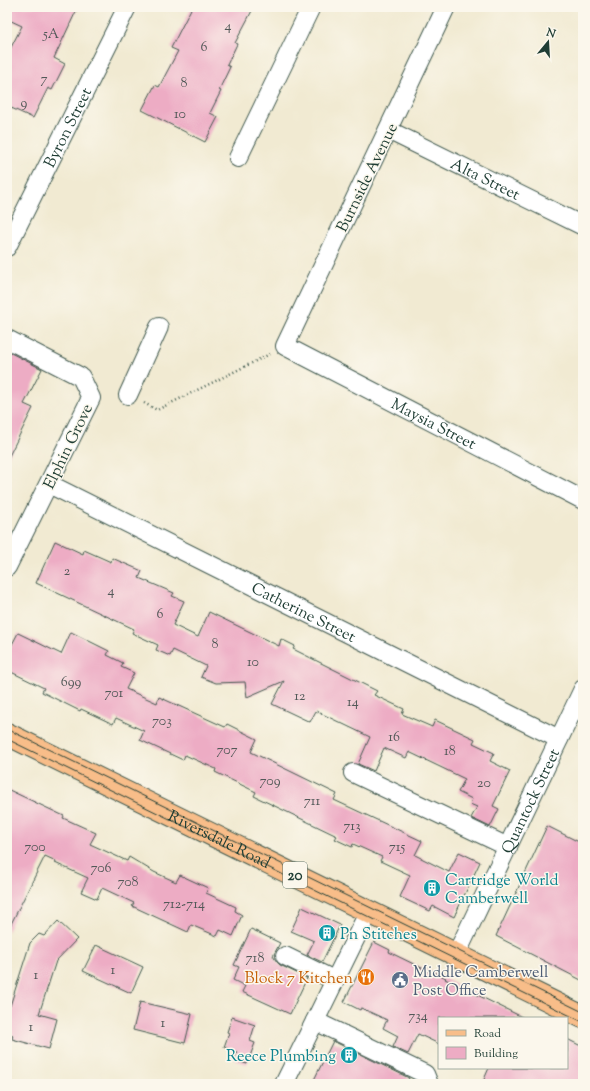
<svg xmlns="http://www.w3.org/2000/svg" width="590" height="1091" font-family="'Sorts Mill Goudy',serif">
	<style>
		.building { fill: #edacc4 }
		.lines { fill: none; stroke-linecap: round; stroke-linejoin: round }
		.minor-casing { stroke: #3e574c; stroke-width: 20 }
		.major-casing { stroke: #3e574c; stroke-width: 24 }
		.path { stroke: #3e574c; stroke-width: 2.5; stroke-dasharray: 1 3; stroke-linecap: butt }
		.minor { stroke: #fff; stroke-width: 18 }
		.major { stroke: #f8bd89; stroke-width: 22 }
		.tram { stroke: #1f3d34; stroke-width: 1 }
		.labels { text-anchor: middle; stroke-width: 3; stroke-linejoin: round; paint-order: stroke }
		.number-label { font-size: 14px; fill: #525958 }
		.shield { fill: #fbf7ec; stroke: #61756b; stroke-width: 1 }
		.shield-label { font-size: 15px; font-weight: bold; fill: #1f3d34 }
		.street-label { font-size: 16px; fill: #1f3d34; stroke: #fbf7ec }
		.culture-label { font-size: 16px; fill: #0d838f; stroke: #fbf7ec; text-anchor: start }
		.service-label { font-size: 16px; fill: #4e5e75; stroke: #fbf7ec; text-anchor: start }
		.food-label { font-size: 16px; fill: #c56008; stroke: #fbf7ec; text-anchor: end }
	</style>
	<rect width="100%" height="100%" fill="#fbf7ec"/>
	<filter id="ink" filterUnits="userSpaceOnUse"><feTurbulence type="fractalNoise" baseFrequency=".025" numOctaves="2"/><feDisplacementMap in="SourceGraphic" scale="8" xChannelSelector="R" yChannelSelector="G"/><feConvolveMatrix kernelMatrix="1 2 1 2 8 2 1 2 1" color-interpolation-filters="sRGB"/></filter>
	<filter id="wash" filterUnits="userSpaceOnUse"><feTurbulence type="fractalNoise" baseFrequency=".012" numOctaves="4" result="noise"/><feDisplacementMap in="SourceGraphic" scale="16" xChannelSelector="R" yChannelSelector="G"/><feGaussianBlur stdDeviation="0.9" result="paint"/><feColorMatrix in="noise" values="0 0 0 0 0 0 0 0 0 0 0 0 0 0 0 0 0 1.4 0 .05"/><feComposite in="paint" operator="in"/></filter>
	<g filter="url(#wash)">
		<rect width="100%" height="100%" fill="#f1ead2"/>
		<g id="blocks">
			<g class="building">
				<polygon points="7,7 78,7 54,58 65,64 52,90 48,88 33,118 7,106 7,55 22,26 7,19"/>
				<polygon points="192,7 254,7 235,43 237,44 227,65 230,67 219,90 221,91 210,113 218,117 205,142 142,110 155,85 159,87 178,51 171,48"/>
				<polygon points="7,351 42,369 24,404 33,408 7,460"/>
				<polygon points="55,541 83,554 84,550 111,562 112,558 142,571 139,578 174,593 172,596 184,601 173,625 198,637 209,612 279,646 281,639 295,646 293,649 377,691 374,695 404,709 402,714 432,727 435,720 475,739 473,743 494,753 490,761 510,771 493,806 499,809 490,827 471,818 477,807 470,804 472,799 458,792 465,779 409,752 406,758 384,748 374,771 358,764 370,737 316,711 310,722 272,704 284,681 247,697 245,682 216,683 201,677 206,666 173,650 170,656 156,650 158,645 132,633 134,629 36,583"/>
				<polygon points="71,632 109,651 107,655 123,663 121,667 134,673 126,689 157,703 159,697 225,727 227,724 257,739 251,752 337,794 334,800 422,841 415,855 449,872 459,852 480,862 454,917 433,906 430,911 400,897 410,875 380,861 382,857 353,844 352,847 335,839 337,836 254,796 256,792 215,772 216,769 185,755 183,760 140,740 144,731 116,718 113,724 81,709 80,711 42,692 44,688 7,670 7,654 18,633 61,654"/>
				<polygon points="7,789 64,816 63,818 96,833 90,844 127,861 129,857 154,872 176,882 180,875 208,888 206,893 236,907 235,911 242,915 233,936 220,930 217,936 191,925 188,932 132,906 134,903 102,888 97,899 81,892 88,878 55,863 56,861 45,856 7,932"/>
				<polygon points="547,826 583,844 583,981 496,936"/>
				<polygon points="302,907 340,925 322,962 307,955 314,941 291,931"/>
				<polygon points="58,921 77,939 56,961 39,1014 57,1019 49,1049 12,1039 13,1035 7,1033 7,1005 10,1006 30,943 39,934 44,936"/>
				<polygon points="251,929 280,943 273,956 277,962 280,965 307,978 290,1014 242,992 245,986 233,980 239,967 234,965"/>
				<polygon points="374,942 390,950 389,952 430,972 430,970 446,978 445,979 524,1018 439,1018 439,1044 418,1034 408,1054 393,1047 398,1036 383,1028 387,1020 361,1008 360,1010 344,1002"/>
				<polygon points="96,945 143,967 131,993 83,971"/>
				<polygon points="140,1002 192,1014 185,1043 133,1030"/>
				<polygon points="232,1017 255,1025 250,1041 255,1043 247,1064 234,1060 237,1052 224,1047 229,1033 227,1032"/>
				<polygon points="567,1039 583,1047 583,1084 482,1084 489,1068 567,1068"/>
				<polygon points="333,1041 409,1078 406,1084 312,1084"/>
			</g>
		</g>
	</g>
	<g filter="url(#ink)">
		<use href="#blocks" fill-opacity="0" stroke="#3e574c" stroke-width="1"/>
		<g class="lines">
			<defs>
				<g id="minor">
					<path id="s1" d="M446 7 285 346 583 500"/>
					<path id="s2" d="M388 130 583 226"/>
					<polyline points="238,158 311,7"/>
					<path id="s3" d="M7 247 127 7"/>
					<polyline points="7,339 81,377 91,398 7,567"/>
					<polyline points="128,395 159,327"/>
					<path id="s4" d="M49 484 559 739"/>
					<polyline points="353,773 508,847"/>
					<path id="s5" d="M456 955 583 689"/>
					<polyline points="285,956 334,980"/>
					<polyline points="315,1021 425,1074 429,1084"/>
					<polyline points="284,1084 369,911"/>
				</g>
				<g id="major">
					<path id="s6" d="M7 734 583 1017"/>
				</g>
			</defs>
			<use href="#minor" class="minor-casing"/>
			<use href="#major" class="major-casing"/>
			<polyline class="path" points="144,403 157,410 270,354"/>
			<use href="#minor" class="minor"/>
			<use href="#major" class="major"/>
			<g class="tram">
				<polyline points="7,729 583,1012"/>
				<polyline points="7,739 583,1022"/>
			</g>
		</g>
	</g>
	<defs>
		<symbol id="building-disc" viewBox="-11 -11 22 22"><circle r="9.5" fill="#0f9aa8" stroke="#fbf7ec"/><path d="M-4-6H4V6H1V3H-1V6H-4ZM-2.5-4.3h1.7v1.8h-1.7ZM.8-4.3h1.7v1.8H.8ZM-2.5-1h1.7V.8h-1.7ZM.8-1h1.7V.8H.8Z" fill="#fff"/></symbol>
		<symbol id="restaurant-disc" viewBox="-11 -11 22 22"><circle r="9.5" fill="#e8710a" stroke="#fbf7ec"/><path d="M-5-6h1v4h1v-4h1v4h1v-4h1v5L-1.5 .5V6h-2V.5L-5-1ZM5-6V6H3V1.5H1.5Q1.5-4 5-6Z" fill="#fff"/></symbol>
		<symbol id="civic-disc" viewBox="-11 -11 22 22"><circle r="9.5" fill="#5c6f8a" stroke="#fbf7ec"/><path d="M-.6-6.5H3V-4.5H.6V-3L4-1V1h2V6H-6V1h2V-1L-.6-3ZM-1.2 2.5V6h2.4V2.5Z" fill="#fff"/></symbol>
	</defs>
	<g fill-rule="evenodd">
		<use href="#building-disc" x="422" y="878" width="20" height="20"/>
		<use href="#building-disc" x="317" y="923" width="20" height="20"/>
		<use href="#restaurant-disc" x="356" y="967" width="20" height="20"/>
		<use href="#civic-disc" x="390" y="970" width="20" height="20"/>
		<use href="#building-disc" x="339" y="1045" width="20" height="20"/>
	</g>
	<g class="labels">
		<g class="number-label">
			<text x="228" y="30">4</text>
			<text x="51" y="38">5A</text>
			<text x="204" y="51">6</text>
			<text x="44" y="83">7</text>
			<text x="184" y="87">8</text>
			<text x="24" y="107">9</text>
			<text x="180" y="118">10</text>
			<text x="67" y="575">2</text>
			<text x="111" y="595">4</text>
			<text x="160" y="618">6</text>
			<text x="215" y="648">8</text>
			<text x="253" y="666">10</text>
			<text x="71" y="686">699</text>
			<text x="114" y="697">701</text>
			<text x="300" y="700">12</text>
			<text x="353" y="706">14</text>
			<text x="162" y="725">703</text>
			<text x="394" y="741">16</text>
			<text x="227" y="754">707</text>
			<text x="450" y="755">18</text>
			<text x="270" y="785">709</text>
			<text x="484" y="787">20</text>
			<text x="312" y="805">711</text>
			<text x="352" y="830">713</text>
			<text x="35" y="851">700</text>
			<text x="397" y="851">715</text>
			<text x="101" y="872">706</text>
			<text x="128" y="886">708</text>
			<text x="184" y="908">712-714</text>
			<text x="255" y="962">718</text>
			<text x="113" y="974">1</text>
			<text x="36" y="979">1</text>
			<text x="418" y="1020">734</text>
			<text x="163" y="1027">1</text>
			<text x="31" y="1031">1</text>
		</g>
		<rect class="shield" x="283" y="862" width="24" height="26" rx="3"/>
		<g class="shield-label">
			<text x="295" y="880">20</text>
		</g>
		<g class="street-label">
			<text dy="6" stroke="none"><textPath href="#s3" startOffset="134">Byron Street</textPath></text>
			<text transform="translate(366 177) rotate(-64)" y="6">Burnside Avenue</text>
			<text dy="6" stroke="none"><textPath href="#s2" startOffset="109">Alta Street</textPath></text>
			<text dy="6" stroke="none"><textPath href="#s1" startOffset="543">Maysia Street</textPath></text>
			<text transform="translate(67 446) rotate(-64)" y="6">Elphin Grove</text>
			<text dy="6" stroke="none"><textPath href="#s4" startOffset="285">Catherine Street</textPath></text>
			<text dy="6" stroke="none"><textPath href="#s5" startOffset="171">Quantock Street</textPath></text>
			<text dy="6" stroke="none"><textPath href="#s6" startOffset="237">Riversdale Road</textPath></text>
		</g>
		<g class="culture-label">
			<text x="445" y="885">Cartridge World<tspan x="445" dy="18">Camberwell</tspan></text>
			<text x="340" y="939">Pn Stitches</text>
			<text x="336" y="1061" text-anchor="end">Reece Plumbing</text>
		</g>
		<g class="service-label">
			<text x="413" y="977">Middle Camberwell<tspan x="413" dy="18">Post Office</tspan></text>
		</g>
		<g class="food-label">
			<text x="353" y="983">Block 7 Kitchen</text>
		</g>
	</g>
	<rect width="590" height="1091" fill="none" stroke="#fbf7ec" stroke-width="24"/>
	<rect x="438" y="1017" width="130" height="52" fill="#fbf7ec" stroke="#a3ada2"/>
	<rect x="446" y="1030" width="20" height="6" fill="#f8bd89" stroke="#a3ada2"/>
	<text x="474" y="1037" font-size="12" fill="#1f3d34">Road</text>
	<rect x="446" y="1047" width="20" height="12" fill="#edacc4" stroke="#a3ada2"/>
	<text x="474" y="1057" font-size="12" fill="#1f3d34">Building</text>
	<g transform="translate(548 42) rotate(18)" stroke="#fbf7ec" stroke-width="3" paint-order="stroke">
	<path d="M0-3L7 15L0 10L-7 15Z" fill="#1f3d34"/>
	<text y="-6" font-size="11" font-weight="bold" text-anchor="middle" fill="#1f3d34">N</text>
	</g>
</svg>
